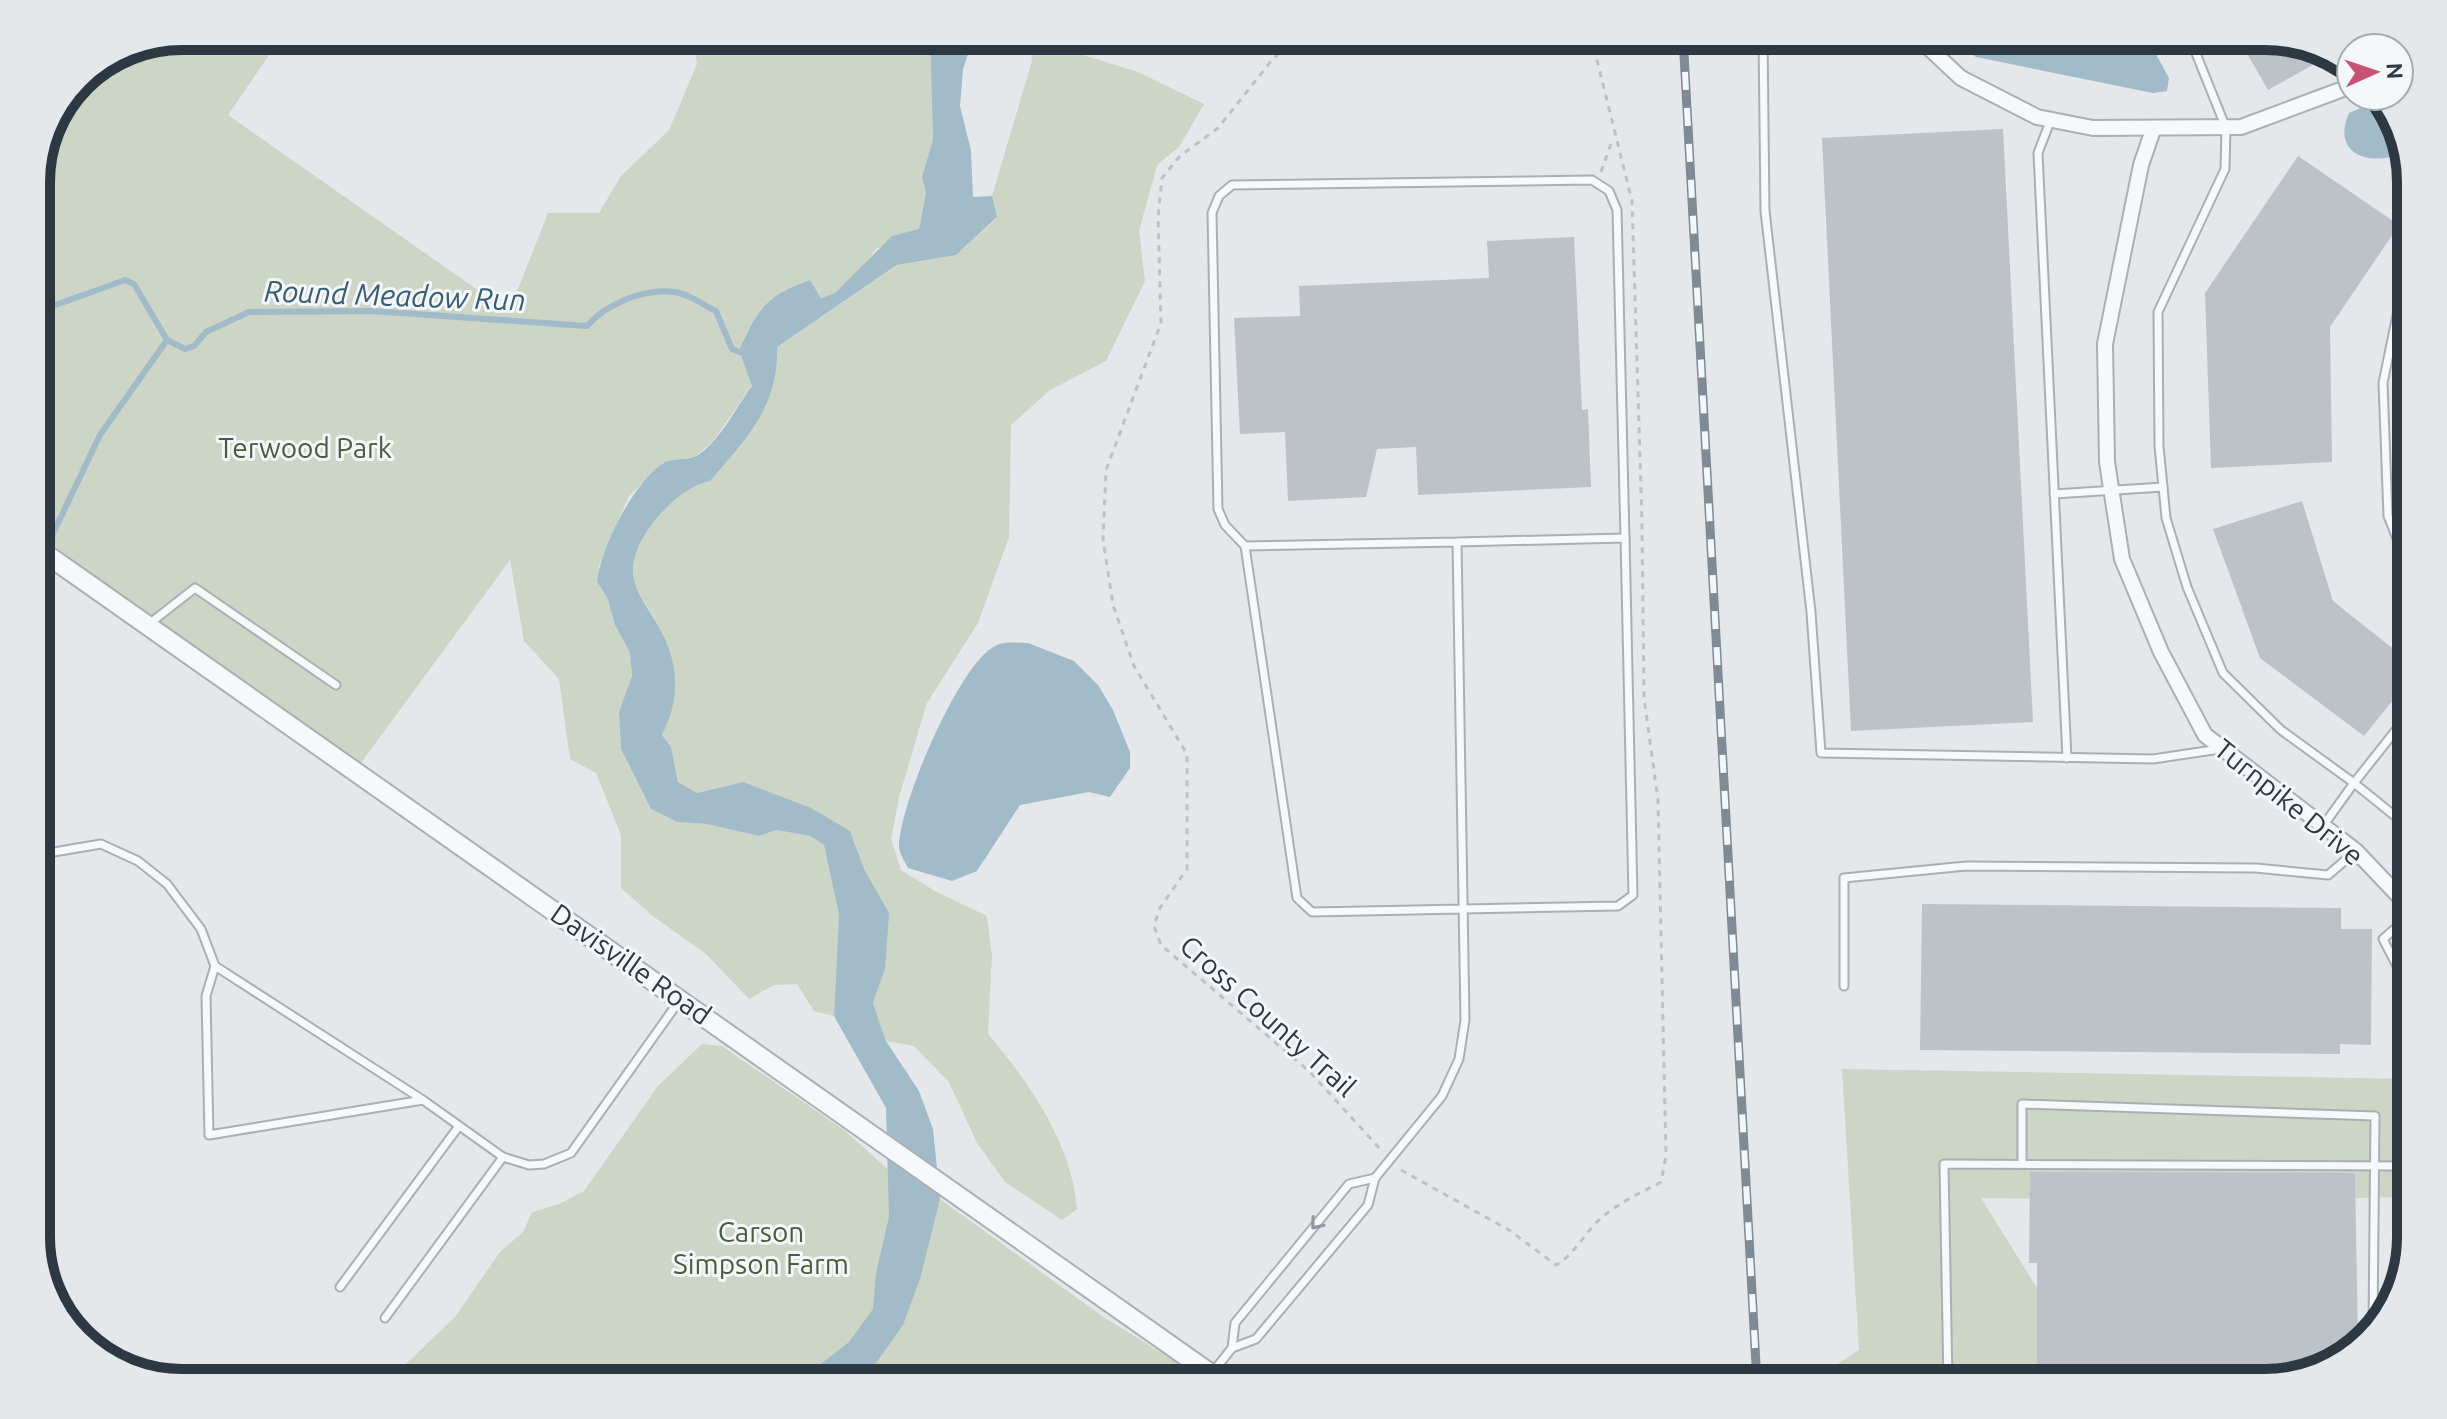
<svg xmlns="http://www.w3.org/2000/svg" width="2447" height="1419" font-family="Ubuntu,sans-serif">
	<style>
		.green { fill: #ccd5c6 }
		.water { fill: #a2bbc9 }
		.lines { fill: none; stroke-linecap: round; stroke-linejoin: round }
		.stream { stroke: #a2bbc9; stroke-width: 6 }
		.building { fill: #bcc2c8 }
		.service-casing { stroke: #a9b0b5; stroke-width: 11 }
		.minor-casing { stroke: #a9b0b5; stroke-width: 18 }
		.tertiary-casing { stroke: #a9b0b5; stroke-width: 22 }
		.path { stroke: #bec2c7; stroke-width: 3; stroke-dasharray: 6 6; stroke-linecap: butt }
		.service { stroke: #f7f8fa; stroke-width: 7 }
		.minor { stroke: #f7f8fa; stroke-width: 14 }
		.tertiary { stroke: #f7f8fa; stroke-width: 18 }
		.rail-casing { stroke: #7e8a94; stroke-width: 9 }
		.rail { stroke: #f4f7f9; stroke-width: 6; stroke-dasharray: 18; stroke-linecap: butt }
		.oneway { stroke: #92989e }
		.labels { text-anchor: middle; stroke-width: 6; stroke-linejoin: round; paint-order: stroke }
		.park-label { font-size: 28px; fill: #475e3b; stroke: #f4f7f9 }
		.street-label { font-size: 28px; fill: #2d3843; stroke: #f4f7f9 }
		.water-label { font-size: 30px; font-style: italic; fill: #385d75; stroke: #f4f7f9 }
		.rim { fill: none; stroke: #2d3843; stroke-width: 10 }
	</style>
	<rect width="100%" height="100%" fill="#e4e8eb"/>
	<g class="green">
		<path d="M182 36H282L228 115 509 312 548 213H599L621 176 669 130 697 64 693 36H930L933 139 922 177 926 193 919 229 876 249 862 268 835 293 821 298 810 280C767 295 758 308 739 349L752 385 714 440 696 456 663 463 629 496 599 566 597 582 607 597 615 625 630 653 632 676 619 713 621 749 651 809 677 822 707 824 759 836 775 830 810 836 824 845 839 915 834 1016 814 1011 797 984 774 985 749 999 706 954 654 917 621 888V835L596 773 570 759 559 679 524 641 510 560 355 771 36 532V173L79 78 126 47Z"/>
		<path d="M1030 36H1097L1083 55 1138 72 1204 104 1179 147 1157 165 1139 231 1145 281 1106 361 1050 390 1011 425 1009 537 978 623 927 703 899 797 891 839 901 870 935 891 987 916 992 956 988 1034C1029 1082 1072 1144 1077 1209L1062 1220 1005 1182 977 1143 949 1082 914 1046 886 1041 873 1003 885 969 865 870 850 831 743 782 697 793 678 782 671 747 662 735C681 698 675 653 654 618 646 604 632 586 633 568 635 534 678 487 710 481 746 441 779 402 777 347L898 265 956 255 997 218 992 196 1032 61Z"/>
		<polygon points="702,1044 722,1046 844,1130 890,1171 939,1205 940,1199 1102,1316 1181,1365 1197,1383 386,1383 455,1317 500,1252 523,1232 532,1212 559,1204 584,1191 658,1086"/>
		<polygon points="1842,1069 2411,1079 2411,1197 2184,1201 1981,1198 2082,1360 2059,1383 1833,1383 1833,1367 1859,1350"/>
	</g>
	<g class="water">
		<path d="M930 36H974L963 69 960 106 971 151 973 197 992 196 997 217 956 255 897 265 777 347C779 405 747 439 710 481 678 487 634 535 633 569 632 584 643 601 651 614 677 653 684 692 662 735L671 747 678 782 697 793 743 782 811 808 850 831 865 871 889 913 885 969 873 1003 886 1041 919 1091 933 1129 940 1199 920 1279 903 1325 862 1383H803L808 1374 849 1342 873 1309 876 1273 889 1217 886 1108 834 1016 839 915 824 845 810 836 776 830 759 836 707 824 677 822 651 809 621 749 619 712 632 676 630 653 615 625 607 597 597 582C601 547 633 484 662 464 672 457 688 461 698 455 721 440 736 407 752 386L739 350C758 308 767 295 810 280L821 298 835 293 892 236 919 229 926 193 922 177 933 139Z"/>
		<polygon points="1965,36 2146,36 2169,78 2167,91 2153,93 1976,57 1963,47"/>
		<path d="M2388 105 2404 152C2372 168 2330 155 2349 113L2363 107Z"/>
		<path d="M1028 643 1074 661 1098 685 1113 710 1130 752V768L1110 797 1089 792 1020 805 977 871 952 881 908 868C905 862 899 853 899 846 899 806 960 660 997 645 1005 641 1019 643 1028 643Z"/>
	</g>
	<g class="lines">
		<g class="stream">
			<path d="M36 312 125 280 134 284 167 340 185 349 194 346 206 332 249 312 372 311 587 326C606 304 644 288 674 292 687 293 704 305 716 311L732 349 748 355"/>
			<polyline points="36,569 100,435 167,340"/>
		</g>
	</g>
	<g class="building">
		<polygon points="2237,36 2265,36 2332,54 2268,90"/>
		<polygon points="2003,129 2033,722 1851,731 1822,138"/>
		<polygon points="2298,156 2399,225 2330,327 2332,462 2211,468 2205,293"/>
		<polygon points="1574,237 1582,410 1588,409 1591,487 1418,495 1416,447 1377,449 1366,497 1288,501 1285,432 1240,434 1234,318 1300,316 1299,286 1489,278 1487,241"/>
		<polygon points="2302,501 2333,601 2411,663 2411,678 2364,736 2260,658 2213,529"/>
		<polygon points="1922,904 2341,908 2341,929 2372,929 2371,1045 2340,1044 2340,1054 1920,1050"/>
		<polygon points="2030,1172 2355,1173 2358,1344 2338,1363 2266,1383 2037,1383 2037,1263 2029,1263"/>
	</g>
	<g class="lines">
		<defs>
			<g id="service">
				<polyline points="1763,36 1765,211 1811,612 1821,753 2153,759 2220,749"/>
				<polyline points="2189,36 2226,128 2225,169 2158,312 2159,446 2166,518 2187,587 2223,673 2281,730 2354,783 2411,711"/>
				<polyline points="2051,119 2038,153 2067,758"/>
				<polyline points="2411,291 2397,315 2383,383 2388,516 2411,574"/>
				<polyline points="2054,494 2163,487"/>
				<polyline points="1245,546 1225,525 1218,509 1212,213 1219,196 1232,185 1592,180 1609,191 1617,210 1625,538"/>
				<polyline points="149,624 195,588 336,685"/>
				<polyline points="2323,826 2354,783 2411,829"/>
				<polyline points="36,855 101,844 138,861 167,884 201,929 215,966"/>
				<polyline points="2411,915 2383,939 2411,993"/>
				<polyline points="1844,986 1844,878 1966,866 2256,868 2328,875 2356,851"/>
				<polyline points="423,1100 209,1135 206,996 215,966 423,1100 503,1157 529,1165 544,1164 571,1153 679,1001"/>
				<polyline points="2022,1162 2022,1104 2375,1116 2373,1328"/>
				<polyline points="340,1287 459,1126"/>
				<polyline points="385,1318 503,1157"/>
				<polyline points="1232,1348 1235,1323 1349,1184 1375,1178"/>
				<polyline points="1213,1372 1232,1348 1256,1339 1368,1205 1375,1178 1442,1096 1459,1059 1465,1020 1457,542 1245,546 1297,898 1312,912 1618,906 1633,895 1625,538 1457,542"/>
				<polyline points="1948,1383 1944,1164 2411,1166"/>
			</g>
			<g id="minor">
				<polyline points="1916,36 1961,78 2037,117 2093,128 2241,127 2351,86"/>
				<polyline points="2153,130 2141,165 2105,344 2107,462 2122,559 2161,652 2205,735 2356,851 2411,909"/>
			</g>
			<polyline id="tertiary" points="36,547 1224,1383"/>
		</defs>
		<use href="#service" class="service-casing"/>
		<use href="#minor" class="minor-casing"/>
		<use href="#tertiary" class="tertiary-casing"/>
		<g class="path">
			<polyline points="1296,36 1272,60 1218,128 1180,156 1162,178 1158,217 1161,323 1106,470 1103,539 1113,605 1134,666 1187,754 1187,869 1160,908 1154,926 1161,945 1310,1072 1381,1150"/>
			<polyline points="1601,172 1613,138"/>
			<path d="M1401 1170 1509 1230 1556 1265C1574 1255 1584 1234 1600 1219 1618 1203 1640 1193 1661 1182L1666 1156 1658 800 1644 698 1642 522 1632 201 1591 36"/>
		</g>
		<use href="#service" class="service"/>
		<use href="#minor" class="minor"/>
		<use href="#tertiary" class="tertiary"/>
		<defs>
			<polyline id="rail" points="1683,36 1757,1383"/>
		</defs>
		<use href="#rail" class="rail-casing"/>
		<use href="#rail" class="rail"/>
	</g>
	<defs><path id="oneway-chevron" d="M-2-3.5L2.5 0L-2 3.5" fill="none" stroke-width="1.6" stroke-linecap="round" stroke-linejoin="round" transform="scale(2)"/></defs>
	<use class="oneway" href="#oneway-chevron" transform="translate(1316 1224) rotate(129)"/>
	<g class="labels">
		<g class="park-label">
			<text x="305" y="458">Terwood Park</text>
			<text x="761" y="1242">Carson<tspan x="761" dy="32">Simpson Farm</tspan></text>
		</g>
		<g class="street-label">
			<text transform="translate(2289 802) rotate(39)" y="10">Turnpike Drive</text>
			<text transform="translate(631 964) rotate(35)" y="10">Davisville Road</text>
			<text transform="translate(1268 1016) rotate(42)" y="10">Cross County Trail</text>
		</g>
		<g class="water-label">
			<text transform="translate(395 296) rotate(2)" y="10">Round Meadow Run</text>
		</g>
	</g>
	<path d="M0 0H2447V1419H0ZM182 50H2265A132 132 0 0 1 2397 182V1237A132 132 0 0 1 2265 1369H182A132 132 0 0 1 50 1237V182A132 132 0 0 1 182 50Z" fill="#e4e8ea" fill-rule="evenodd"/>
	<path class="rim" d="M182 50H2265A132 132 0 0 1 2397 182V1237A132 132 0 0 1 2265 1369H182A132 132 0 0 1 50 1237V182A132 132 0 0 1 182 50Z"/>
	<g transform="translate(2375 72) rotate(87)"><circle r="38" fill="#f4f7f9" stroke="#a4abb0" stroke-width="2"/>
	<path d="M0-6L14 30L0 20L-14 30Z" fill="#c85275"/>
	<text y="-12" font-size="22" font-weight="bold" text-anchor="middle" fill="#2d3843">N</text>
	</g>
</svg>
